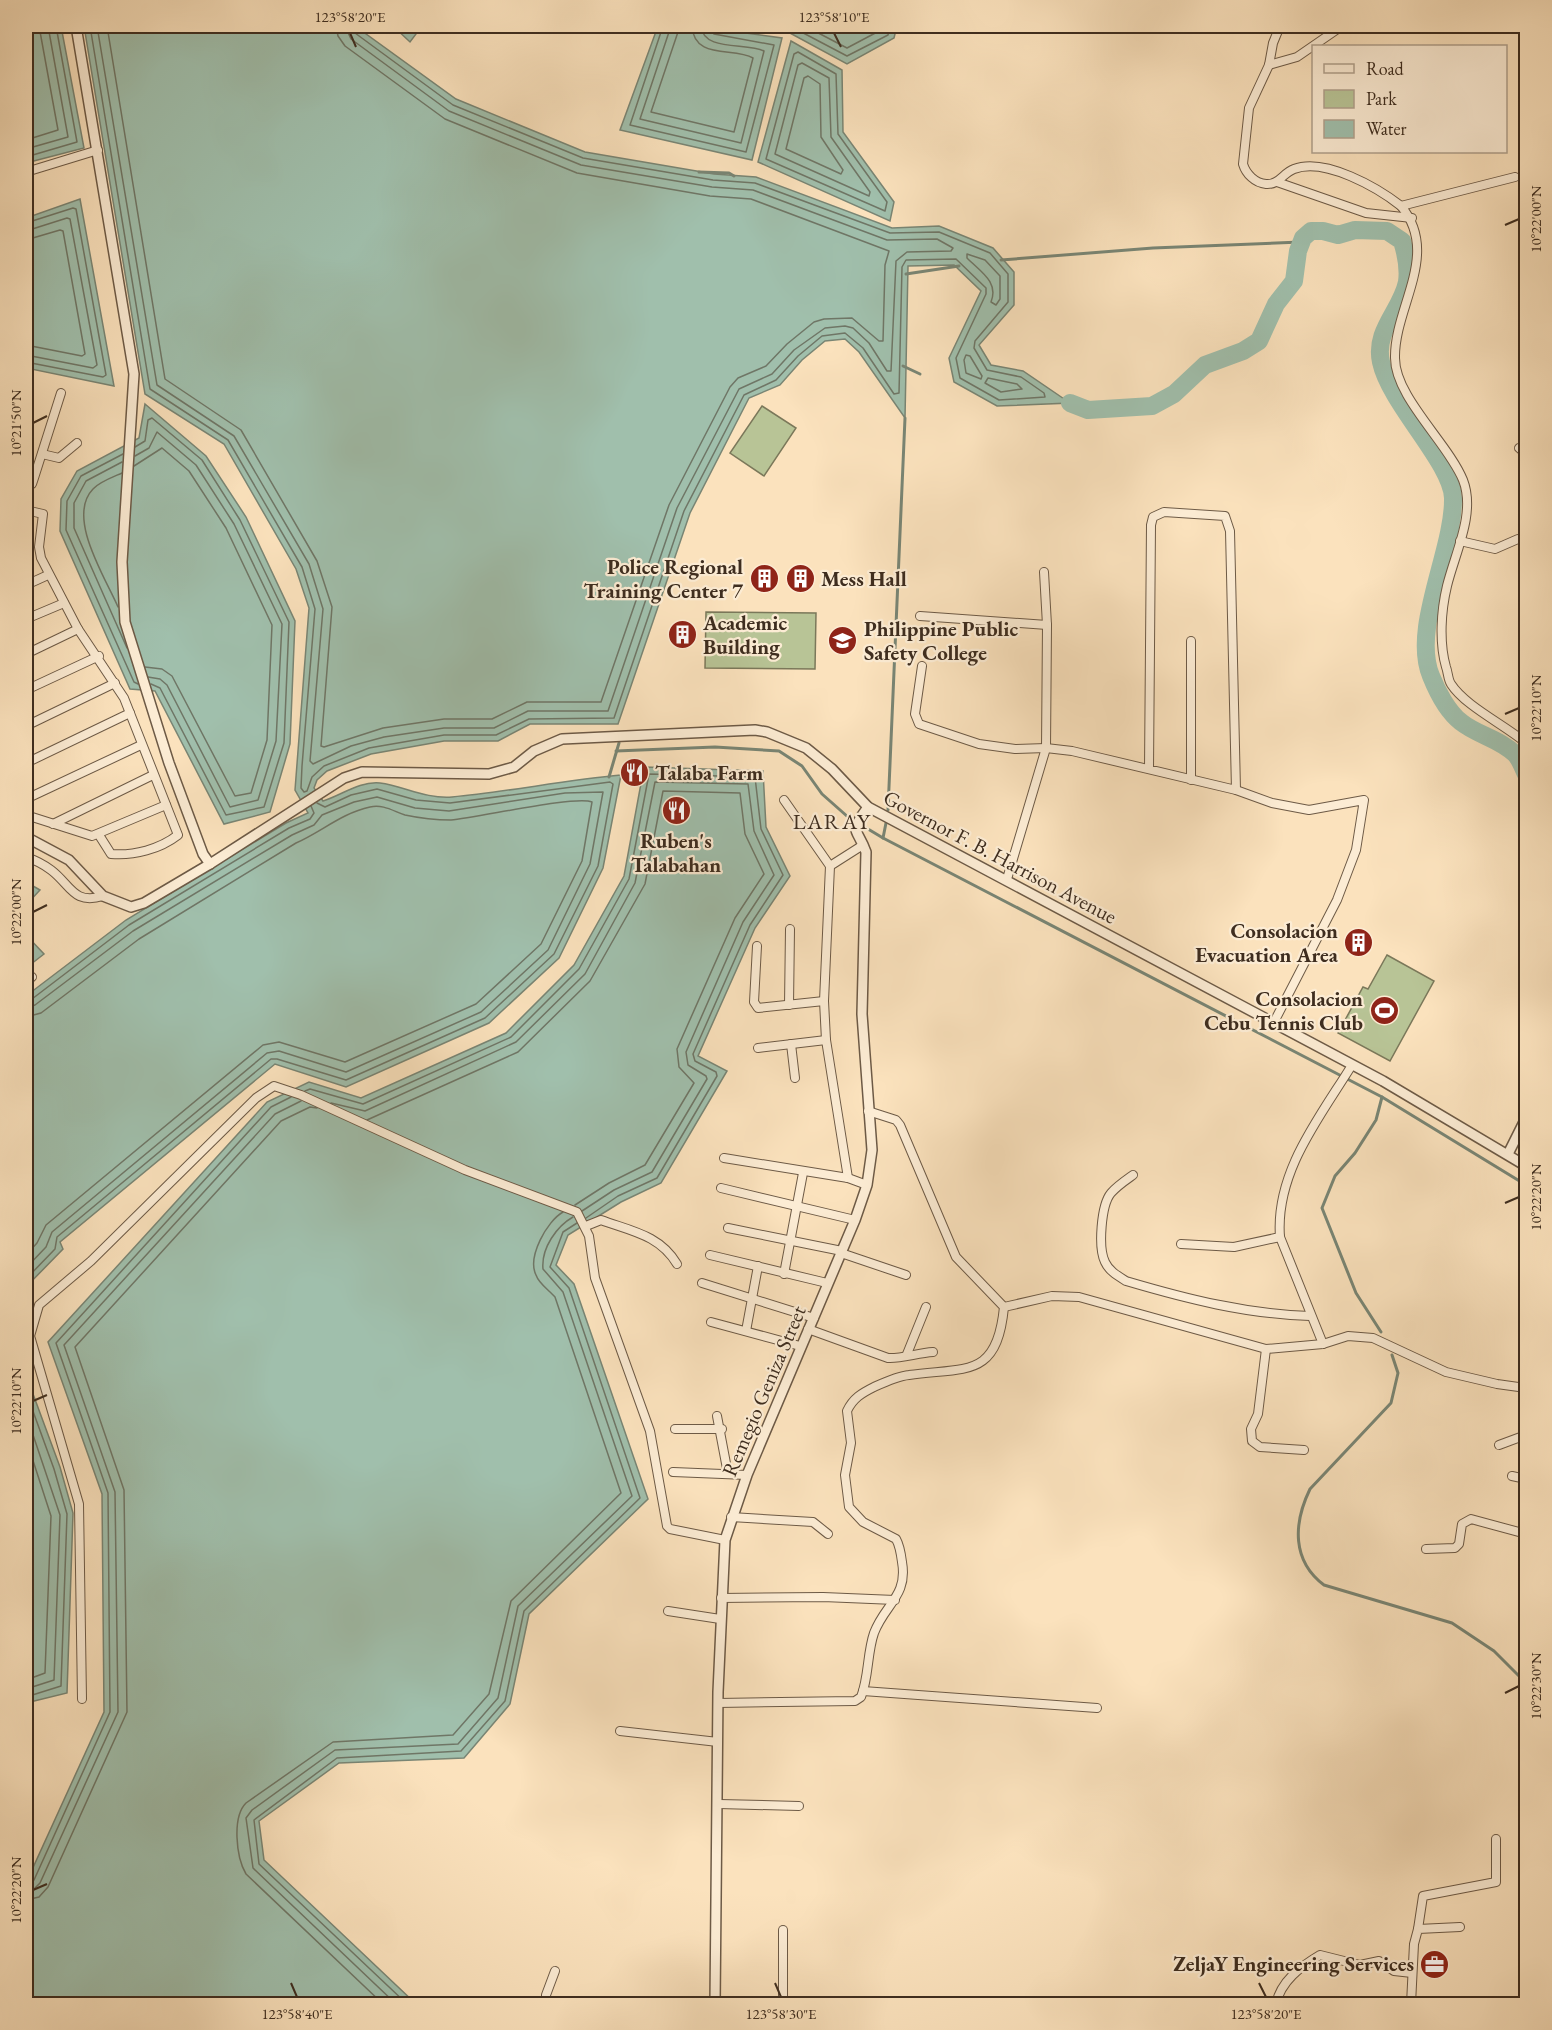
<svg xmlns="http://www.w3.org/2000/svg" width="1552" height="2030" font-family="'EB Garamond',serif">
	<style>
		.green { fill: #b8c496; stroke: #7b785a; stroke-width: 1.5 }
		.water { fill: #a0bfac; stroke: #798574; stroke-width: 1.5 }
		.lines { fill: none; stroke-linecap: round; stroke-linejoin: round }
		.shore { stroke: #6f7666; stroke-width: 1.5 }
		.stream { stroke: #798574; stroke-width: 3 }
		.river { stroke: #a0bfac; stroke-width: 18 }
		.minor-casing { stroke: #6d5a46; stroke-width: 10 }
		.tertiary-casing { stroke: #6d5a46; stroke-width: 12 }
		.minor { stroke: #fcecd4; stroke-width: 8 }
		.tertiary { stroke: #fcecd4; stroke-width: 9 }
		.ticks { fill: none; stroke: #3e2d1f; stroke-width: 2 }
		.labels { text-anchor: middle; stroke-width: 4.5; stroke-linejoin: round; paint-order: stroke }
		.poi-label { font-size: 21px; font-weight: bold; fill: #3e2d1f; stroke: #fcecd4; text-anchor: end }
		.street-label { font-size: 21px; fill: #3e2d1f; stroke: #fcecd4 }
		.neighbourhood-label { font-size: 22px; letter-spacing: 1.5px; fill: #3e2d1f; stroke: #fcecd4 }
		.neatline { fill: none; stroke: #3e2d1f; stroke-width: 2 }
		.ticks-label { font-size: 15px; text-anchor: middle; fill: #3e2d1f }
	</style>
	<rect width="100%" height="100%" fill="#fbe2bd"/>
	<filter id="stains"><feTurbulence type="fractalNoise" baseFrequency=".00333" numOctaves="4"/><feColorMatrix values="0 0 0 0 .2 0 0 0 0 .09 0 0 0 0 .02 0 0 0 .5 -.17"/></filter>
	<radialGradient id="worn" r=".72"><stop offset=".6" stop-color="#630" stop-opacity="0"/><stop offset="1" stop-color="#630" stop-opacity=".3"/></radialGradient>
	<g class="green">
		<polygon points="762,406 796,428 764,476 730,453"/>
		<polygon points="706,612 816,613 815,669 705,668"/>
		<polygon points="1387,955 1434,981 1390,1061 1338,1033 1363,987 1368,989"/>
	</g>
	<g class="water">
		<polygon points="26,26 61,26 84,148 26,163"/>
		<path d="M84 26H355L456 99 585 152 714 174 756 177 892 228 939 226 993 248 1014 272V305L979 345 991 365 1023 371 1070 403 997 406 954 382 949 358 981 291 954 265 908 266 905 418 859 352 845 339 825 341 802 360 780 385 749 398 690 513 618 724H530L498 741H444L371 754 327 771 317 780 314 788 323 801C342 795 359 781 380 783 404 786 425 799 452 797 508 792 564 780 621 775L603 868 559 958 489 1023 346 1087 275 1064 60 1242 63 1249 26 1287V996L126 920 286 823 308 813 295 790 309 608 296 569 224 444 145 394Z"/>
		<polygon points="393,26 422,26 410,42"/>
		<polygon points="658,26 695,26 782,38 752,160 620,130"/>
		<polygon points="777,26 897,26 894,38 847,64"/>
		<polygon points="791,41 842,70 843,132 894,202 890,221 758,162"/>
		<polygon points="80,199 114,386 26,368 26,218"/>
		<polygon points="145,404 206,456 246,517 295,621 290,744 270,812 224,824 155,691 130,689 60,531 61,499 77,471 139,438"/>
		<polygon points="644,767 763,771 766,827 790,876 755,928 698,1056 727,1071 661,1183 621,1202 568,1235 556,1265 574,1284 648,1499 529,1614 510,1704 464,1758 339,1763 259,1821 264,1860 416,2004 26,2004 26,1883 104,1712 102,1494 48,1342 267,1102 309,1082 361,1098 506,1033 574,965 624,876"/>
		<polygon points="26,882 40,890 26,905"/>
		<polygon points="26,935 44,954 26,968"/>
		<polygon points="26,1375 60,1467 73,1513 67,1693 26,1703"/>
	</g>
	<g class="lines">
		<g class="shore">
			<polyline points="90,26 150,389 228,440 302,567 315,609 302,766 301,788 304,792 307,791 312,777 324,766 369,748 444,735 496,735 529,719 614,718 684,511 744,395 776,380 798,356 822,336 845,333 863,348 894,394 899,393 902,267 906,260 956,259 986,288 986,294 956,358 960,378 999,400 1045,397 1044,393 1021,377 987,370 974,348 975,341 1008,302 1008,274 990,253 939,232 890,233 755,183 713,180 583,158 453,105 355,33 353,26"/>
			<polyline points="97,26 157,385 234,436 309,564 323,609 310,761 313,764 351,746 384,737 444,728 494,728 528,711 608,711 677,508 739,389 772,374 794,350 825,328 845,326 853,328 869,343 887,371 891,371 896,261 907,252 951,251 953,248 937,239 887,240 753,190 712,187 581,165 449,111 351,39 345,26"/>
			<polyline points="107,26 165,379 241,430 317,561 332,607 321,746 324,747 383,728 444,719 492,719 527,702 601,702 669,505 730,387 738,378 766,366 787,344 814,322 824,319 852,318 879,341 883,341 885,265 889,251 751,199 710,196 577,173 445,119 345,46 338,36 336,26"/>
			<polyline points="663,26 630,125 746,152 774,45 714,34 709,26"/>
			<path d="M671 26 640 119 741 143 764 51C747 42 703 52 701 26"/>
			<path d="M680 26 651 112 734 132 753 58C733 47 694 60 692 26"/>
			<polyline points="790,26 847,56 888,35 890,26"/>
			<polyline points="805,26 847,48 881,30 883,26"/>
			<polygon points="798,52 836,74 838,134 887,202 885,211 766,159 794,54"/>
			<polygon points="802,63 829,78 831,137 870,192 869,196 775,154 798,65"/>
			<polygon points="808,76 820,84 821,137 843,170 841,174 786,149 804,78"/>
			<polyline points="26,140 58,130 39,26"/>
			<polyline points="26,149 68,137 48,26"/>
			<polyline points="26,157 77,142 56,26"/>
			<polyline points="26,223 73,208 76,209 106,375 103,377 26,362"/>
			<polyline points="26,231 67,218 70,219 97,365 93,368 26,355"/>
			<polyline points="26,240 60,230 63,231 85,354 82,356 26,345"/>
			<path d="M967 254 985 260 1000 276V299L996 305 991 302C999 282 981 272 967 258Z"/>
			<polygon points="966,355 970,356 982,376 981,379 966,373 964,360"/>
			<polygon points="988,378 1017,384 1022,389 1001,392 985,383"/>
			<polyline points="135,447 145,441 148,420 152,418 202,460 240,520 289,622 284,743 264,807 226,815 160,688 151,684"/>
			<polyline points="123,454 81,476 67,501 66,530 134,682 138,684"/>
			<polyline points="135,456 149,448 157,432 196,465 234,524 282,624 276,741 258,800 230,807 167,685 160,679 148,677"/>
			<polyline points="122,462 86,481 74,503 74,528 127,648"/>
			<polyline points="134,466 162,448 189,471 226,528 272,625 267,740 251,793 235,796 172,676 162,669 145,667"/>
			<path d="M118 607C105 577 66 517 93 489 99 482 113 477 122 473"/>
			<polyline points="26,1000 32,999 129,925 289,828 310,819 314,813 311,806"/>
			<polyline points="26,1008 35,1005 133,931 292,835 314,825 322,815 354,802 377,797 415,808 449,811 565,793 603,792 590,864 548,950 481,1012 346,1072 279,1051 267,1053 52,1232 46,1247 26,1268"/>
			<path d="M26 1017 41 1013 139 939 296 843C321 832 342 813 370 807 383 804 393 811 405 815 419 818 437 820 451 820 477 818 576 795 592 802L582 861 541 944 476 1004 345 1062 279 1042 263 1045 46 1225 37 1243 26 1255"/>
			<polyline points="305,1091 310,1089 363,1104 511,1037 579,969 629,879 649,774 755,777 761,829 783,875 750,925 693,1054 695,1061 716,1072 717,1076 657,1178 618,1196 586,1218"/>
			<polyline points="331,1103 365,1111 516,1042 585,974 635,883 655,782 748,784 754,831 774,875 743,922 686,1052 688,1065 706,1076 707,1079 652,1172 614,1190 582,1211"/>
			<polyline points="367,1120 518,1052 590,981 645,884 663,791 740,793 745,834 764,874 735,918 677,1049 679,1067 694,1083 645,1165 609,1183 575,1205"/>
			<polyline points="26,1279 55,1249 57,1237 271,1059 277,1059 346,1080 485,1018 554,954 598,866 613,784 610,782 450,803 416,800 377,789 351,795 325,807 317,803"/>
			<polyline points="26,1392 54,1469 67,1514 61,1686 26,1697"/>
			<polyline points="26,1414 60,1515 54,1680 26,1689"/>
			<polyline points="26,1439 51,1516 45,1673 26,1680"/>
			<polyline points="26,1883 34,1880 110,1712 108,1493 56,1343 271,1107 291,1097"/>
			<polyline points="26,1891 34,1889 40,1883 118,1712 115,1492 64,1345 275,1114 301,1101"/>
			<polyline points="26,1900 39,1897 48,1887 127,1712 124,1490 75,1347 281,1121 310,1107 317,1108"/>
			<path d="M383 2004 246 1874C236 1857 232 1817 246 1803L333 1742 453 1735 489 1694 511 1601 621 1493 555 1297C549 1290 539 1284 536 1275 527 1257 547 1221 563 1212"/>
			<path d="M396 2004 253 1868 246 1818 252 1810 335 1750 458 1744 498 1698 518 1606 632 1496 563 1292 543 1269C541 1248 557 1226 573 1217"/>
			<polyline points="407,2004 259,1864 254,1820 337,1758 461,1751 505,1701 524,1611 640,1498 569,1288 550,1267 563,1232 577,1223"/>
		</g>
		<g class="stream">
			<polyline points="699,172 729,173 734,176"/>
			<polyline points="1001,260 1153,248 1301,242"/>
			<polyline points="906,274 959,266"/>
			<polyline points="903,366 920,374"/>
			<polyline points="616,751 715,747 779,751 802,766 822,794 848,817 883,838 1382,1097 1526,1185"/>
			<polyline points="609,777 619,743"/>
			<polyline points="888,810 905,418"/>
			<polyline points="883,838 886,823"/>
			<polyline points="1381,1332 1356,1293 1322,1208 1335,1176 1355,1153 1376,1120 1382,1097"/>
			<path d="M1392 1355 1398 1373 1391 1403 1310 1489C1293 1524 1292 1561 1324 1585L1452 1623 1494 1651 1526 1683"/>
		</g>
		<path class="river" d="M1070 403 1088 410 1152 406 1174 394 1205 365 1243 351 1259 341 1276 304 1294 281 1298 251 1303 238 1311 231H1323L1338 235 1355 230 1387 231 1402 241C1406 254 1409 268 1407 282 1401 311 1374 330 1381 362 1390 404 1452 463 1453 498 1454 550 1411 628 1431 676 1437 691 1448 712 1461 722 1477 735 1500 739 1515 754 1520 759 1523 768 1526 774"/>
		<defs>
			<g id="minor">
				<path d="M1280 26 1273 43 1269 65 1249 108 1243 164C1246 174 1255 183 1266 184 1279 185 1283 173 1294 169 1325 157 1378 188 1401 206"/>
				<polyline points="1269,65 1297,57 1342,26"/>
				<polyline points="26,172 98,150"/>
				<path d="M1515 177 1401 206C1441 254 1394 307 1395 358 1395 397 1448 443 1463 480 1476 513 1455 553 1447 586 1441 611 1439 642 1446 667 1448 672 1448 680 1451 684 1465 706 1505 725 1526 743"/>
				<polyline points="1277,182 1366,213 1412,218"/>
				<polyline points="1519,448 1526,454"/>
				<polyline points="42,454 59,458 77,443"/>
				<polyline points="26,485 32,484 34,478 61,393"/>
				<path d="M26 510 43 514 39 547 41 558 78 629 124 698 178 835C160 849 134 856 111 854L99 835"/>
				<polyline points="1460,541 1495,549 1518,539 1526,541"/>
				<polyline points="26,585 48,575"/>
				<polyline points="920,616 1047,625"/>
				<polyline points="26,619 64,603"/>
				<polyline points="1191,641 1191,780"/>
				<polyline points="26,654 78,629"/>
				<polyline points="922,666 915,714 919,724 979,744 1015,749 1046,748 1072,751 1236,790 1230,531 1225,516 1164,512 1153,517 1151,525 1149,769"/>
				<polyline points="26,690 99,656"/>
				<polyline points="26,726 115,683"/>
				<polyline points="26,763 130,713"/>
				<polyline points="1236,790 1272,803 1309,810 1364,800 1356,850 1337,900 1273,1024"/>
				<polyline points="26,799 141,745"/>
				<polyline points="784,800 830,866 824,1001 826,1040 848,1178"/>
				<polyline points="26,809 29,816 92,836 166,805"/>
				<polyline points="53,824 153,775"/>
				<path d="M26 857C35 860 43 864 51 870 71 885 73 905 103 896"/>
				<polyline points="830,866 863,845"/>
				<polyline points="1007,879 1046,748 1047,625 1044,572"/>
				<polyline points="757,946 754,1002 758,1008 824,1001"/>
				<polyline points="26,981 32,977"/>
				<polyline points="789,1005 790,929"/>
				<polyline points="791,1044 795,1078"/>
				<polyline points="758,1048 826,1040"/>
				<polyline points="724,1158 848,1178 867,1185"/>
				<path d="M1133 1175C1126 1180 1117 1186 1111 1193 1101 1205 1098 1248 1105 1262 1109 1271 1118 1276 1126 1281 1187 1299 1246 1314 1310 1316"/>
				<polyline points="721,1188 855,1220"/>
				<path d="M586 1226 601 1220C631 1231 660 1235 677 1264"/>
				<polyline points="728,1228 842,1251"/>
				<polyline points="1181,1244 1234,1247 1280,1237"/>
				<polyline points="841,1253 906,1275"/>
				<polyline points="710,1255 827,1283"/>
				<polyline points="784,1274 803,1173"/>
				<polyline points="702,1283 814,1318"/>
				<polyline points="1004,1307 1052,1296 1079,1297 1266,1349 1323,1344 1348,1336 1373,1338 1446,1372 1497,1384 1526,1388"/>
				<polyline points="711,1322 800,1346"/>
				<path d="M808 1329 888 1358C900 1359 918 1353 933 1352"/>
				<polyline points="746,1331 758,1266"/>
				<path d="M1323 1344 1280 1237C1275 1172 1320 1117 1352 1065"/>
				<polyline points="1266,1349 1258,1414 1251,1429 1252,1441 1260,1447 1304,1450"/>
				<polyline points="907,1354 926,1307"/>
				<polyline points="717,1416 728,1474"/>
				<polyline points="675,1429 722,1429"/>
				<polyline points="1499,1445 1526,1435"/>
				<polyline points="673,1472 747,1475"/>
				<polyline points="1512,1476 1526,1479"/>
				<polyline points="731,1517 813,1522 828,1534"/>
				<polyline points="1426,1549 1455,1548 1459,1544 1462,1524 1471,1519 1526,1534"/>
				<polyline points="721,1598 823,1597 895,1600"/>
				<polyline points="668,1611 720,1619"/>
				<polyline points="863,1691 1097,1708"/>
				<polyline points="82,1699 79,1504 30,1336 39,1305 91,1261 256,1098 274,1086 301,1095 465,1170 577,1212 589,1236 595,1278 650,1431 667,1526 670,1529 725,1540"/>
				<path d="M718 1703 855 1701 861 1697C869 1677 867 1653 874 1633 885 1604 908 1596 902 1562 901 1554 900 1546 896 1539L863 1522 849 1507 845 1475 851 1443 847 1411C853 1398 862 1393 874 1387 885 1382 898 1376 909 1375 966 1367 997 1379 1004 1307L956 1257 900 1125 896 1120 868 1111"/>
				<polyline points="620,1731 718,1742"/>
				<polyline points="719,1804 799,1806"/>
				<polyline points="1418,1929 1423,1896 1496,1882 1496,1839"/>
				<polyline points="546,2004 546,1995 555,1971"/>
				<polyline points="783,2004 783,1930"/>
				<path d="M1276 2004C1281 1981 1300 1967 1320 1955L1360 1965 1379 1961 1394 1971 1412 1973"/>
				<polyline points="1411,2004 1414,1944 1418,1929 1460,1927"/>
			</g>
			<g id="tertiary">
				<polyline points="76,26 134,374 122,562 125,622 169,763 203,854 210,864"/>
				<polyline points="26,837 69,860 103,896 131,907 144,903 210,864 344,778 362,772 489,774 514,767 534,751 562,739 755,730 767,732 806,748 832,769 868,807 1383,1081 1526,1166"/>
				<polyline points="1508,1154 1526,1118"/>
				<path d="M715 2004 718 1692 725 1540 747 1475 855 1220 867 1185 872 1150 862 1014 866 852C857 827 848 834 868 807"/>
			</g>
		</defs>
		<use href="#minor" class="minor-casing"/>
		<use href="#tertiary" class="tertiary-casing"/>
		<use href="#minor" class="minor"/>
		<use href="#tertiary" class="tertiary"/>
	</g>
	<path class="ticks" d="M350 33 356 47M834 33 841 47M1505 225 1519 219M33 423 47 416M1505 714 1519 708M33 912 47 905M1505 1203 1519 1197M33 1401 47 1395M1505 1693 1519 1686M33 1890 47 1884M291 1983 297 1997M775 1983 781 1997M1259 1983 1266 1997"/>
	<defs>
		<symbol id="building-disc" viewBox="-11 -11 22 22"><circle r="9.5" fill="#8f2418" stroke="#fcecd4"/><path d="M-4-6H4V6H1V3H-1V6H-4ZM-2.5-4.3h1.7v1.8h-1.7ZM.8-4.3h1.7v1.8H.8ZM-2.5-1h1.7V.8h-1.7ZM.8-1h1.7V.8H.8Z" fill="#fff"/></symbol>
		<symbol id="university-disc" viewBox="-11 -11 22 22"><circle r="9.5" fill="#8f2418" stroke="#fcecd4"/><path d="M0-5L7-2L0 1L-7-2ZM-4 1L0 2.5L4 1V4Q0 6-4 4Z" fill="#fff"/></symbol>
		<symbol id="restaurant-disc" viewBox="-11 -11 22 22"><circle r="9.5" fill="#8f2418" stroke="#fcecd4"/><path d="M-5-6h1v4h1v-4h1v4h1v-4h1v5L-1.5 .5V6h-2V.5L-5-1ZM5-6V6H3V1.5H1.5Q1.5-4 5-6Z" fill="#fff"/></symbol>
		<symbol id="stadium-disc" viewBox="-11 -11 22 22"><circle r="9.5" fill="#8f2418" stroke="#fcecd4"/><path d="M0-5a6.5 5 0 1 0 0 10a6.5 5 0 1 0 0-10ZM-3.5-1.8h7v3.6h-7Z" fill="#fff"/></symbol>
		<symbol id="office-disc" viewBox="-11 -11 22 22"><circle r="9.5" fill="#8f2418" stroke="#fcecd4"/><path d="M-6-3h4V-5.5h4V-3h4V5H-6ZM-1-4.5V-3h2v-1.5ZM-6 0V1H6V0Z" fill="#fff"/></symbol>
	</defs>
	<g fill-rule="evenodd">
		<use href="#building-disc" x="748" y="562" width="33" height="33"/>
		<use href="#building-disc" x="784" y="562" width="33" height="33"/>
		<use href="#building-disc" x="666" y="618" width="33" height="33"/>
		<use href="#university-disc" x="826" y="624" width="33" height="33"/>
		<use href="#restaurant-disc" x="618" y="756" width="33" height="33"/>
		<use href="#restaurant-disc" x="660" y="794" width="33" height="33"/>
		<use href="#building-disc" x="1342" y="926" width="33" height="33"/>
		<use href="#stadium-disc" x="1368" y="994" width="33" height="33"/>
		<use href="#office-disc" x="1418" y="1948" width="33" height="33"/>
	</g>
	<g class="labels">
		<g class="poi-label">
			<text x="743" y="574">Police Regional<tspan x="743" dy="24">Training Center 7</tspan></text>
			<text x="821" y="586" text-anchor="start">Mess Hall</text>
			<text x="703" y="630" text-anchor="start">Academic<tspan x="703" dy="24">Building</tspan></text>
			<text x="864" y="636" text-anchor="start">Philippine Public<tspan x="864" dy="24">Safety College</tspan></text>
			<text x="655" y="780" text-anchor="start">Talaba Farm</text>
			<text x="676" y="848" text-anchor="middle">Ruben's<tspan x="676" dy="24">Talabahan</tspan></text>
			<text x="1338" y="938">Consolacion<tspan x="1338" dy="24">Evacuation Area</tspan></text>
			<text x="1363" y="1006">Consolacion<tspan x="1363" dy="24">Cebu Tennis Club</tspan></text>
			<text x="1414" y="1971">ZeljaY Engineering Services</text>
		</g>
		<g class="street-label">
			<text transform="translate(1000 857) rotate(28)" y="7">Governor F. B. Harrison Avenue</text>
			<text transform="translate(764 1391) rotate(-67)" y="7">Remegio Geniza Street</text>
		</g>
		<g class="neighbourhood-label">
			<text x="832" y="829">LARAY</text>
		</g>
	</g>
	<rect width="1552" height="2030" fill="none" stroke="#fbe2bd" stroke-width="66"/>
	<rect x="1312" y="45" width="195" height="108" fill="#fcecd4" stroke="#b0a08c" stroke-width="1.5"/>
	<rect x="1324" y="64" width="30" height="9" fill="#fcecd4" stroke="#b0a08c" stroke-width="1.5"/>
	<text x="1366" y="75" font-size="18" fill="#3e2d1f">Road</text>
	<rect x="1324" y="90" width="30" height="18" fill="#b8c496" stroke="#b0a08c" stroke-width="1.5"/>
	<text x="1366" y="105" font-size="18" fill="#3e2d1f">Park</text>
	<rect x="1324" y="120" width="30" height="18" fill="#a0bfac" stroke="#b0a08c" stroke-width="1.5"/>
	<text x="1366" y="135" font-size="18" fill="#3e2d1f">Water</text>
	<rect x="33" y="33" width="1486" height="1964" class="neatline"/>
	<g class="ticks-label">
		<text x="350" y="22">123°58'20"E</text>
		<text x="834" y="22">123°58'10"E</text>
		<text transform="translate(1536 219) rotate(-90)" y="5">10°22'00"N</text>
		<text transform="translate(16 423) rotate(-90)" y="5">10°21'50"N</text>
		<text transform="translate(1536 708) rotate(-90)" y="5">10°22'10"N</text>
		<text transform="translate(16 912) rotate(-90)" y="5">10°22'00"N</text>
		<text transform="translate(1536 1197) rotate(-90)" y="5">10°22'20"N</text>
		<text transform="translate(16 1401) rotate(-90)" y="5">10°22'10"N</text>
		<text transform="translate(1536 1686) rotate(-90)" y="5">10°22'30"N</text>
		<text transform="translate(16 1890) rotate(-90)" y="5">10°22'20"N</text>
		<text x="297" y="2019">123°58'40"E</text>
		<text x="781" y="2019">123°58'30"E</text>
		<text x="1266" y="2019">123°58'20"E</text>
	</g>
	<rect width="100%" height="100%" filter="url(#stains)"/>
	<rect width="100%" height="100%" fill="url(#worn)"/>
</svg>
